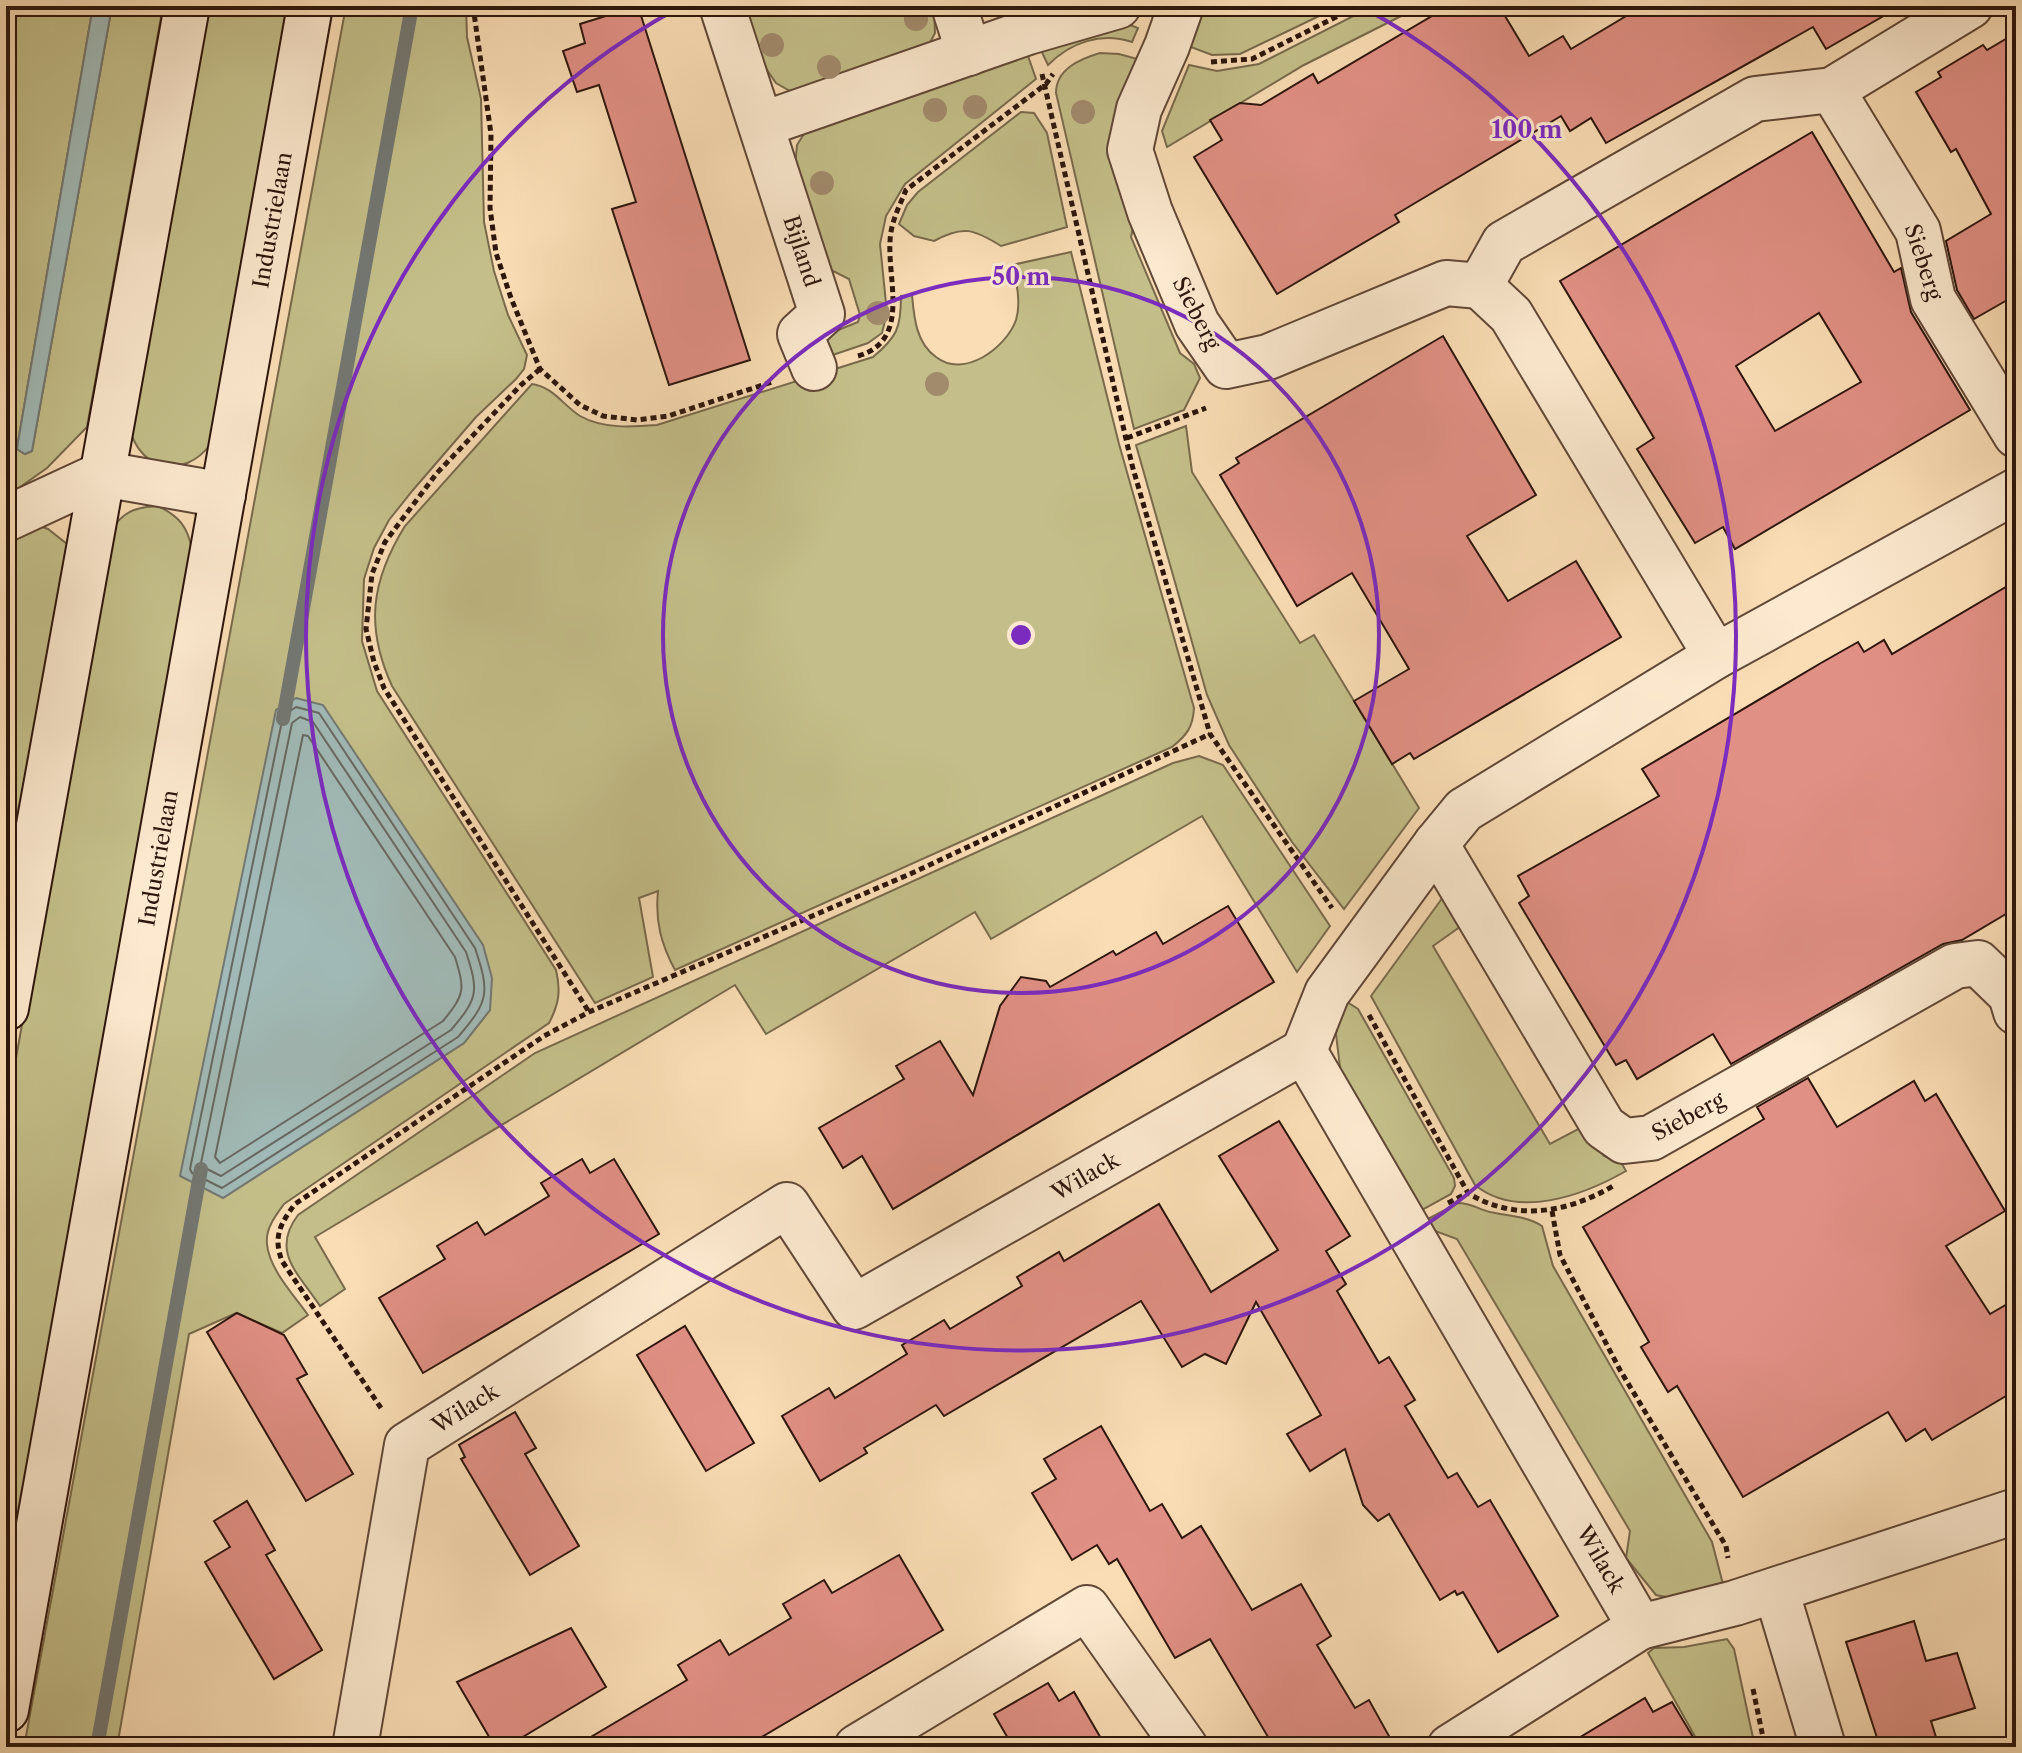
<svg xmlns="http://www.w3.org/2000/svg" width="2022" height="1753" font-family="'Libre Caslon Text',serif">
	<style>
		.green { fill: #c4bf8a; stroke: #786a4b; stroke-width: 2; fill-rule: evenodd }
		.water { fill: #a1bab7; stroke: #737873; stroke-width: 2 }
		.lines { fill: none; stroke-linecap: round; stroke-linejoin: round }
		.shore { stroke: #676862; stroke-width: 2 }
		.stream { stroke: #737873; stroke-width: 14 }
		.building { fill: #e19085; stroke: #2d150c; stroke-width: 2; fill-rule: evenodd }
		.street-casing { stroke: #604736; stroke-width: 48 }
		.secondary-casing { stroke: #2d150c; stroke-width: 48 }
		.path { stroke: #2d150c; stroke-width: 5; stroke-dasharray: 6 4; stroke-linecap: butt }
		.street { stroke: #fce9cf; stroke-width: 44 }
		.secondary { stroke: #fce9cf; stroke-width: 44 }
		.tree { fill: #a28b6d }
		.ring { fill: none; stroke: #7b2cbf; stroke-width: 4 }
		.labels { text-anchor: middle; stroke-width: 6; stroke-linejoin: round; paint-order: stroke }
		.street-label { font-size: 22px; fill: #2d150c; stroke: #fce9cf }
		.centre { fill: #7b2cbf; stroke: #fce9cf; stroke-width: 4 }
		.ring-label { font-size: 24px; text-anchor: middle; font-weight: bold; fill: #7b2cbf; stroke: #fce9cf; stroke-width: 6; stroke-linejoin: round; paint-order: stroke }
	</style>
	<rect width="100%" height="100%" fill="#faddb5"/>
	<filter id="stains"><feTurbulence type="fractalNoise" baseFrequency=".0025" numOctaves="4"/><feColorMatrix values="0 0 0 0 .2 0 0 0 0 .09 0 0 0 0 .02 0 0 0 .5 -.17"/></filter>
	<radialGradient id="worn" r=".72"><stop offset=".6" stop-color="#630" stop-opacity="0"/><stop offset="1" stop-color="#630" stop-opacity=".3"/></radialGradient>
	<g class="green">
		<polygon points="6,6 93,6 18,442 17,449 25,454 32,451 112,6 163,6 87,427 47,468 6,497"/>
		<path d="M206 6H289L210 445C184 479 140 471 130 429Z"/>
		<path d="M346 6H466L467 37 481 99 484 222 494 271 508 315 527 355 524 369 516 379 476 417 413 490 389 520 374 548 364 579 362 641 377 691 556 970C561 991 559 1004 549 1023L284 1204C276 1215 265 1229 267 1244 269 1269 294 1295 308 1315L282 1333 236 1313 189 1334 117 1747H24ZM490 1010 464 1043 224 1197Z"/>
		<polygon points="745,6 934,6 935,33 925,53 814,91 790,91 776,83 763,64"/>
		<polygon points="1198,6 1340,6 1240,54 1212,55 1183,44"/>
		<polygon points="1373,6 1421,6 1304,65 1167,147 1162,131 1189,65 1217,71 1259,64"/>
		<path d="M1122 22 1138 28 1132 42C1101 32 1071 42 1048 65L1040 48Z"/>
		<polygon points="1027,53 1036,79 905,184 886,216 880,244 887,313 882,333 868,343 818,360 811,341 858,322 860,315 849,279 829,269 795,167 797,145 807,129"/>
		<path d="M1100 53 1119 54 1141 60 1135 219 1131 237 1180 353 1194 364 1200 378 1184 410 1134 429 1056 93C1056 69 1080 59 1100 53Z"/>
		<path d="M1021 112 1034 113 1047 133 1067 227 1001 246C974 229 963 225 934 241L914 236 899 224 907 205 918 192Z"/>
		<path d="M1071 252 1119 444 1194 708C1193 727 1187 735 1172 747L675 970C661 944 655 921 658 891L639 898 653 977 595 1003 392 686C365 627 371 581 405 526L532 384C553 387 563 405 580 416 603 429 632 427 657 425L873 357C897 337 901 328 901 296L912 295C914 317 916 343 936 357 964 379 1006 348 1016 320 1021 304 1017 281 1012 265Z"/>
		<polygon points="1186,426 1192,472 1300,643 1314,635 1419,808 1344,909 1292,842 1229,745 1207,695 1136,445"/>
		<path d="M158 506C179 516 188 527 192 550L6 1587V1114L110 532C122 512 135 507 158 506Z"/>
		<path d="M37 525 48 529 67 544 6 882V600L13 563C0 536 14 535 37 525Z"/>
		<path d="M1199 756 1223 765 1330 926 1297 972 1202 816 991 939 975 912 766 1034 735 985 315 1237 345 1289 320 1306C299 1274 270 1252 298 1215L535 1053 1173 763Z"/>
		<path d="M1446 893 1464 924 1433 946 1550 1144 1584 1126 1604 1156 1621 1162 1626 1171C1584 1195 1518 1220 1475 1185L1371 996Z"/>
		<polygon points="1344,1000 1358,1009 1454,1178 1455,1186 1451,1194 1422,1210 1341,1076 1336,1034"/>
		<path d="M1458 1203C1471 1203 1478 1209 1490 1212 1508 1216 1527 1216 1542 1226L1553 1266 1712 1542 1724 1588 1671 1598 1656 1595 1626 1558 1630 1531 1457 1239 1435 1231 1428 1219Z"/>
		<polygon points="1727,1639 1734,1649 1755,1747 1701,1747 1648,1653 1654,1648 1684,1647"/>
	</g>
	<g class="water">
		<polygon points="93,6 112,6 32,451 25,454 17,449 18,442"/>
		<polygon points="296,698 323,705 483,945 492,978 490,1010 464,1043 223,1198 180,1176 276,710"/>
	</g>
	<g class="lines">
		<g class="shore">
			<path d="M296 707 319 713 475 948C490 993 489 1001 458 1037L222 1188 192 1173 190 1169 283 716Z"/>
			<path d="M300 717 313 722 466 952C479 992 478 998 451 1030L221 1176 203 1167 201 1163 292 723Z"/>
			<path d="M303 735 308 736 455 957C465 990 465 994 443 1021L220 1163 215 1157Z"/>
		</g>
		<g class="stream">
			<polyline points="283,719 412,6"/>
			<polyline points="97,1747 201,1169"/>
		</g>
	</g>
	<g class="building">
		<polygon points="638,6 750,360 669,385 612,209 636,202 617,142 599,85 577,92 563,51 585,43 580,24"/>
		<polygon points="1449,6 1499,6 1529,56 1563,36 1571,49 1643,6 1901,6 1826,49 1813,27 1606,143 1591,118 1570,131 1561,116 1395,215 1399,222 1277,294 1194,157 1222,140 1210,120 1240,103 1261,105 1313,74 1318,83"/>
		<polygon points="2016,33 2016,295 1974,319 1957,290 1946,241 1991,214 1956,149 1951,152 1916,92 1941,77 1938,72 1983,45 1987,50"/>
		<path d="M1812 132 1894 272 1901 268 1911 312 1970 410 1735 549 1723 527 1695 543 1637 449 1654 438 1560 281ZM1819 313 1861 382 1775 431 1736 366Z"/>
		<polygon points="1443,336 1536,495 1467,536 1508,601 1576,561 1621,637 1414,759 1410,753 1392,764 1354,701 1409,669 1405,662 1352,573 1297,606 1220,475 1239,463 1236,458"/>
		<polygon points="2016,581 2016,908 1962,940 1943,944 1731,1064 1713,1034 1637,1079 1626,1060 1616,1065 1519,903 1529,896 1518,876 1659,796 1642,769 1821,663 1858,642 1864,652 1884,640 1892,654"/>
		<polygon points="1228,906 1274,982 893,1209 862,1156 843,1168 819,1128 904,1079 896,1066 940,1041 973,1095 1000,1006 1021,977 1046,981 1050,987 1113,951 1116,955 1156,932 1163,944"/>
		<polygon points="1808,1078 1837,1127 1914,1081 1925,1101 1936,1094 2005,1211 1946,1246 1990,1314 2016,1299 2016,1390 1932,1440 1925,1429 1906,1441 1888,1412 1743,1497 1677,1386 1668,1392 1641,1347 1649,1342 1583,1227 1764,1119 1757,1107"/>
		<polygon points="1279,1121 1350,1236 1326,1251 1346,1284 1337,1291 1379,1363 1389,1357 1415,1400 1405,1406 1448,1478 1457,1473 1478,1507 1490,1500 1558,1616 1498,1652 1463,1592 1457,1595 1455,1591 1440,1600 1389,1514 1378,1521 1363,1505 1345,1449 1310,1471 1287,1434 1321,1415 1256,1302 1226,1364 1205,1354 1182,1367 1141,1301 944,1416 936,1405 864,1448 867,1453 820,1481 782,1416 829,1388 835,1398 873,1375 907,1354 902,1345 944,1320 950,1329 1022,1286 1017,1277 1059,1252 1064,1261 1159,1204 1211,1292 1278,1250 1219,1156"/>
		<polygon points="582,1159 590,1173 614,1159 659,1234 423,1373 379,1298 445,1259 437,1246 477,1222 485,1235 549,1196 541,1183"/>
		<polygon points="237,1313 284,1335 307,1374 297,1379 353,1474 306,1501 207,1332"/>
		<polygon points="685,1326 754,1443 706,1471 637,1355"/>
		<polygon points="515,1412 536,1448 525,1454 579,1546 530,1575 461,1459 465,1457 459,1445"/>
		<polygon points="1101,1426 1150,1511 1162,1504 1182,1538 1201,1526 1252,1610 1301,1584 1331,1636 1317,1645 1355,1708 1369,1700 1395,1747 1274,1747 1210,1639 1175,1658 1117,1559 1109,1564 1097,1545 1072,1560 1032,1493 1056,1479 1044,1459"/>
		<polygon points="247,1501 275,1550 266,1555 322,1650 274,1679 205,1562 230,1547 214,1521"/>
		<polygon points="899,1555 943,1630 838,1692 745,1747 574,1747 687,1680 678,1665 720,1640 729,1655 791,1618 783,1604 824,1580 832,1593"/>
		<polygon points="1914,1621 1926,1661 1957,1653 1975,1708 1931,1721 1939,1747 1880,1747 1846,1642"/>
		<polygon points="571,1628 606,1687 506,1747 495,1747 457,1682"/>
		<polygon points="1048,1683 1059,1701 1074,1692 1106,1747 1013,1747 994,1714"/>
		<polygon points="1645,1698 1653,1712 1672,1702 1699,1747 1564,1747"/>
	</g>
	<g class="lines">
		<defs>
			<g id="street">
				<polyline points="722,6 822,314 800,334 814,368"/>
				<polyline points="954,6 969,53"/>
				<polyline points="1181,6 1167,46 1139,109 1130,150 1150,212 1197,324 1226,366 1268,357 1446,283 1480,286 1504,243 1755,99 1832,90 1970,6"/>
				<polyline points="1832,90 1918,231 1933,299 2016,435"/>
				<polyline points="761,125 1028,32 1118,6"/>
				<polyline points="1480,286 1511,315 1716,656"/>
				<polyline points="6,519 103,474 223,495"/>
				<polyline points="1436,844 1604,1127 1624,1141 1651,1138 1955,966 1978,963 2011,995 2016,1012"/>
				<polyline points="1304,1051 1327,993 1436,844 1464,810 1716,656 2016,491"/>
				<polyline points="1776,1590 1823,1747"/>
				<polyline points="1640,1627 1735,1603 2016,1511"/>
				<polyline points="355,1747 407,1445 787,1205 854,1307 1304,1051 1640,1627 1450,1747"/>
				<polyline points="857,1747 1087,1608 1185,1747"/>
			</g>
			<g id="secondary">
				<polyline points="6,1008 187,6"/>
				<polyline points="6,1710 310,6"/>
			</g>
		</defs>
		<use href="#street" class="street-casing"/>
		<use href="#secondary" class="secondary-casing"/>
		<g class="path">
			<polyline points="473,6 491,134 490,208 496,253 511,298 540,369 580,405 603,416 637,420 668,416 772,382"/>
			<polyline points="1211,62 1252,59 1358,6"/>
			<polyline points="1042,74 1132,465 1210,734 1332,908"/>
			<path d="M858 356C910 341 888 283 890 243 890 224 899 207 906 190L1046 84 1053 74"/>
			<polyline points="540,369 521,385 437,473 385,542 372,574 366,629 374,662 384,688 589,1012"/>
			<polyline points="1127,438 1206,408"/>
			<path d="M1369 1015 1468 1193C1515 1222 1567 1213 1613 1186"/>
			<polyline points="1448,1203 1468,1193"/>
			<polyline points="1552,1211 1560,1255 1620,1370 1726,1546 1728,1558"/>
			<path d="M381 1408 282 1261C273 1237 280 1224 295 1204L544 1036 589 1012 910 874 1210 734"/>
			<polyline points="1753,1689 1765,1747"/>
		</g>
		<use href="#street" class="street"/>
		<use href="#secondary" class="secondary"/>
	</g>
	<g class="tree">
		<circle cx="916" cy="19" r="12"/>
		<circle cx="772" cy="45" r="12"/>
		<circle cx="829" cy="67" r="12"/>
		<circle cx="975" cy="107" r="12"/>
		<circle cx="935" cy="110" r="12"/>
		<circle cx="1083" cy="112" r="12"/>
		<circle cx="822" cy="183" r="12"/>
		<circle cx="878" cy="313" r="12"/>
		<circle cx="937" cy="384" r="12"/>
	</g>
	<g class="ring">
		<circle cx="1021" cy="635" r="358"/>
		<path d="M1362 7A715 715 0 1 1 680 7"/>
	</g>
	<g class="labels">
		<g class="street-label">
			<text transform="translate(272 220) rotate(-80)" y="8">Industrielaan</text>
			<text transform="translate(802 251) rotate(72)" y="8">Bijland</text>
			<text transform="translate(1924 262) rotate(72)" y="8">Sieberg</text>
			<text transform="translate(1197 313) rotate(63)" y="8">Sieberg</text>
			<text transform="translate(158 858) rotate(-80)" y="8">Industrielaan</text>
			<text transform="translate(1688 1116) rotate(-28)" y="8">Sieberg</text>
			<text transform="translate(1085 1176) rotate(-30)" y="8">Wilack</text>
			<text transform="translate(465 1408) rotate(-32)" y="8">Wilack</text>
			<text transform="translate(1601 1559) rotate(60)" y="8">Wilack</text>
		</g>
	</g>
	<circle cx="1021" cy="635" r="12" class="centre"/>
	<g class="ring-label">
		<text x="1527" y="138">100 m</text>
		<text x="1021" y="285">50 m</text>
	</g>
	<rect width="2022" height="1753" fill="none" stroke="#faddb5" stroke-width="32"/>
	<rect x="8" y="8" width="2006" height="1737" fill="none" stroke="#2d150c" stroke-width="4"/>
	<rect x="16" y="16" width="1990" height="1721" fill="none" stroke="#2d150c" stroke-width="2"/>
	<rect width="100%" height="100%" filter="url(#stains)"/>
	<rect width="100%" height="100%" fill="url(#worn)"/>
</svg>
